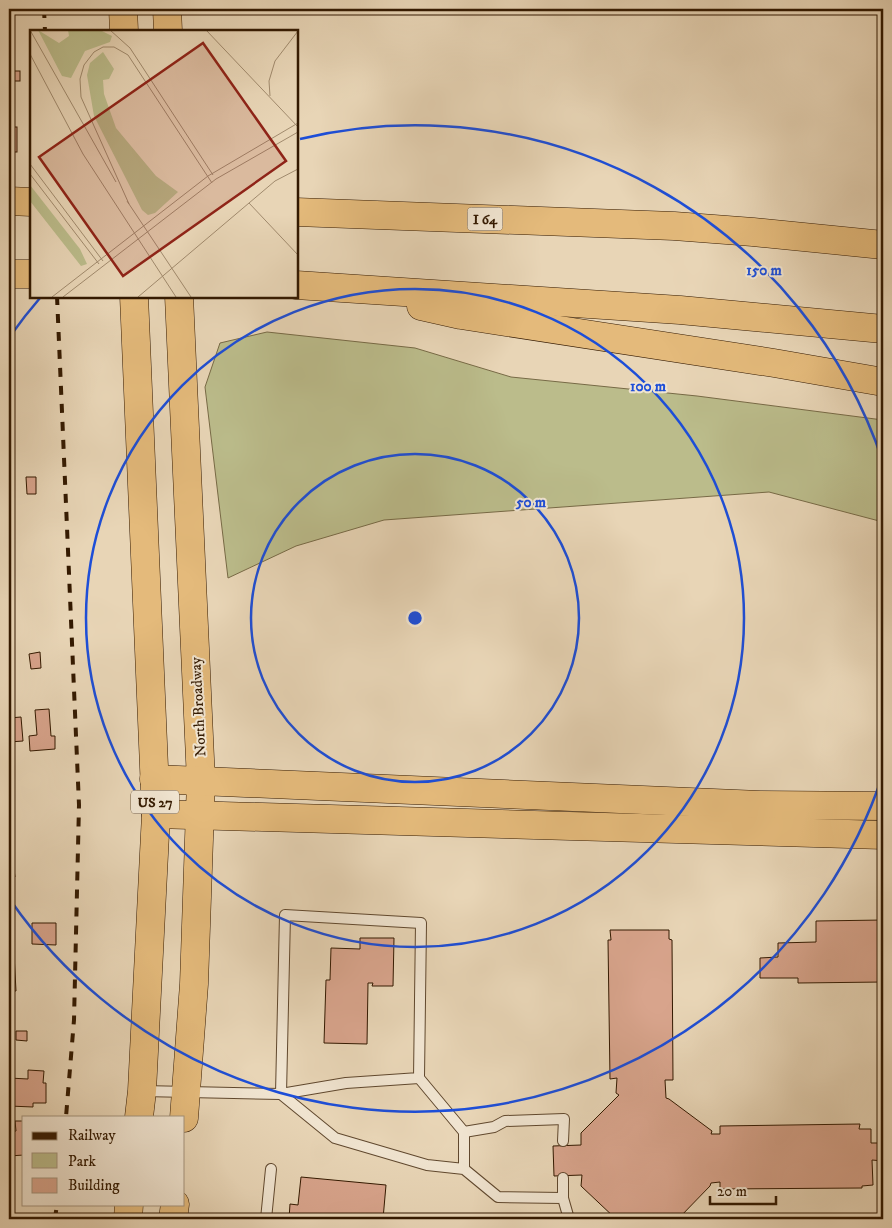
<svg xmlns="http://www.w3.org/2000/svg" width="892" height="1228" font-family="'IM FELL DW Pica',serif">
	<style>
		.green { fill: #bbbc8b; stroke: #776a46 }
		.building { fill: #d8a48c; stroke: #331900 }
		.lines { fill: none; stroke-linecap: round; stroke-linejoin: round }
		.service-casing { stroke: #60482e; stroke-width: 12 }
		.trunk-casing { stroke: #331900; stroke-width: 29 }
		.motorway-casing { stroke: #331900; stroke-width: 29 }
		.service { stroke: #f0e4d0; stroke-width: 10 }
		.trunk { stroke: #e4ba7b; stroke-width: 28 }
		.motorway { stroke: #e4ba7b; stroke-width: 28 }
		.rail { stroke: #331900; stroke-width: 4; stroke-dasharray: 9 9; stroke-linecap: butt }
		.ring { fill: none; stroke: #1d4ed8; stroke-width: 2.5 }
		.labels { text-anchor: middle; stroke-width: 4; stroke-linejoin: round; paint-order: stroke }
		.shield { fill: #f0e4d0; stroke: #6c563e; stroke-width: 1 }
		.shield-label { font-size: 14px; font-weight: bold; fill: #331900 }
		.street-label { font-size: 15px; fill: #331900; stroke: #f0e4d0 }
		.inset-road { fill: none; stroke: #a08a6d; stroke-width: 1 }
		.view { fill: #8f2418; fill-opacity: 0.15; stroke: #8f2418; stroke-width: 2.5 }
		.inset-edge { fill: none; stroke: #331900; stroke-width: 2.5 }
		.centre { fill: #1d4ed8; stroke: #f0e4d0; stroke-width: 2.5 }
		.ring-label { font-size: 15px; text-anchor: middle; font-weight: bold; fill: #1d4ed8; stroke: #f0e4d0; stroke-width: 4; stroke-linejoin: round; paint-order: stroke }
	</style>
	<rect width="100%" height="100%" fill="#e8d5b6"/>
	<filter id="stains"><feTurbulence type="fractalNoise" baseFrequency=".004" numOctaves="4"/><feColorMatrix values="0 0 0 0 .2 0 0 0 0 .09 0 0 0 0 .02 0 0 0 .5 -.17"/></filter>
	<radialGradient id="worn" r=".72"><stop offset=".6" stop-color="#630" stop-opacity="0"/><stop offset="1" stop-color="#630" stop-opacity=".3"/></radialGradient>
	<polygon class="green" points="267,332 415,348 511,377 697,396 883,420 883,522 769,492 384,520 296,546 228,578 205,387 220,343"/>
	<g class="building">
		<rect x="9" y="71" width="11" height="10"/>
		<rect x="9" y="127" width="8" height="25"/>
		<polygon points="26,477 36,477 36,494 27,494"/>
		<polygon points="40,652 41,668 31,669 29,654"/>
		<polygon points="49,709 51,736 55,736 55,749 30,751 29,736 37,735 35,710"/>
		<polygon points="21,717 23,741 9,742 9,718"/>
		<polygon points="13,862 15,877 9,878 9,863"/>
		<polygon points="883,920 883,982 798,983 798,978 760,978 760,958 778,957 778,943 816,942 816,921"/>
		<polygon points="32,923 56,923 56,945 32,944"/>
		<polygon points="610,930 669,930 669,939 672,940 673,1080 665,1080 666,1098 669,1099 712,1131 711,1134 720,1134 720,1126 860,1124 859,1129 871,1129 871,1143 883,1143 883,1161 872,1160 873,1185 862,1186 862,1188 720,1189 720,1182 711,1183 710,1186 678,1219 616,1219 581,1186 582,1175 554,1176 553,1146 581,1145 581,1133 619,1095 616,1093 617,1078 610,1079 608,940 611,940"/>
		<polygon points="360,938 394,938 393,986 372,986 373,983 368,983 367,1044 324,1043 326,980 330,980 331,948 360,949"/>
		<polygon points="14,954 16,991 9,991 9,955"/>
		<polygon points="16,1031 27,1031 27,1041 16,1040"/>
		<polygon points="28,1070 44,1071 43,1083 46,1083 46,1103 33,1103 33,1107 9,1106 9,1078 28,1079"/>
		<polygon points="15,1121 24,1121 24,1155 9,1156 9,1132 16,1131"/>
		<polygon points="301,1177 386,1185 383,1219 289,1219 290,1204 298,1205"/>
	</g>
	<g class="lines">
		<defs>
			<g id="service">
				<polyline points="419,1078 346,1083 281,1094 285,915 421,923 419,1078 464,1132 464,1169"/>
				<polyline points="143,1091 281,1094 335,1138 427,1165 464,1169 498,1197 563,1198 569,1219"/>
				<polyline points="464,1132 494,1127 505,1121 564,1119 563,1141"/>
				<polyline points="563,1198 563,1178"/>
				<polyline points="266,1219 271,1169"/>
			</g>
			<g id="trunk">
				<polyline points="123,9 124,31"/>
				<polyline points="167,9 168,31"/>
				<polyline points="134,296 156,814 142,1091 139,1117"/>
				<polyline points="179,296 201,781 194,984 184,1118"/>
				<polyline points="128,1219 129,1204"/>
				<polyline points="173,1219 175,1204"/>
			</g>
			<g id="motorway">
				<polyline points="9,201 31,202"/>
				<polyline points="296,212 674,226 753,232 883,245"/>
				<polyline points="9,274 31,274"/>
				<polyline points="296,285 680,310 883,329"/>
				<polyline points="421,306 461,315 774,363 883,382"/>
				<polyline points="154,779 760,805 883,806"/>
				<polyline points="156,814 883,835"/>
			</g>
		</defs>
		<use href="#service" class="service-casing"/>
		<use href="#trunk" class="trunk-casing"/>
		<use href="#motorway" class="motorway-casing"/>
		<use href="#service" class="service"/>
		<use href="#trunk" class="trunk"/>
		<use href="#motorway" class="motorway"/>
		<g class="rail">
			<polyline points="44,9 45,31"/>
			<polyline points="57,296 79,805 74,1020 66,1117"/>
			<polyline points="55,1219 57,1204"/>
		</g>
	</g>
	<g class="ring">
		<circle cx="415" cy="618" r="164"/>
		<circle cx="415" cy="618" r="329"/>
		<path d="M883 774A493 493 0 0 1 11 901M11 335A493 493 0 0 1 40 298M300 139A493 493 0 0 1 883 462"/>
	</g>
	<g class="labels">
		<g class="shield">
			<rect x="467.5" y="207.5" width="35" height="23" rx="4"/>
			<rect x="131" y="790.5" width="48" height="23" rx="4"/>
		</g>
		<g class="shield-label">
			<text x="485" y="224">I 64</text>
			<text x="155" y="807">US 27</text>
		</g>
		<g class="street-label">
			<text transform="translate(198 707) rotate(-93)" y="5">North Broadway</text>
		</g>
	</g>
	<g transform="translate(30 30)">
		<rect width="268" height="268" fill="#e8d5b6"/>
		<path d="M8 0 29 13 39 6 38 0H70L82 6 80 12 55 21 41 48 32 46ZM73 22 84 39 79 49 73 50 74 64 86 98 126 146 148 162 125 183 118 185 112 180 64 86 57 45 60 33ZM0 155 50 219 57 234 51 236 0 171Z" fill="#bbbc8b"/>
		<path class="inset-road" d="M0 0 86 152M80 0 100 18 183 145M176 0 268 97M0 24 53 124 146 267M240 66 239 51 245 31 268 1M0 134 73 231M0 144 69 234M97 171 161 267M219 173 268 225M99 174 51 67 50 49 54 35 64 22 73 17H84L98 25 182 153M22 267 178 146 268 93M33 267 186 149 268 102M108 267 245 151 268 139"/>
		<path class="view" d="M173 13 256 131 93 246 9 127Z"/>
		<rect width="268" height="268" class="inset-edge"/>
	</g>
	<circle cx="415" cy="618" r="8" class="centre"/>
	<g class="ring-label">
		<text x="764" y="275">150 m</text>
		<text x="648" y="391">100 m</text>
		<text x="531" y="507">50 m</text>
	</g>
	<rect width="892" height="1228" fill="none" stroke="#e8d5b6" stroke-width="30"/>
	<rect x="10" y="10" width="872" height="1208" fill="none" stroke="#331900" stroke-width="2.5"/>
	<rect x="15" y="15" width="862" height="1198" fill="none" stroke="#331900"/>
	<rect x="22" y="1116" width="162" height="90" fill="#f0e4d0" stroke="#a4937d"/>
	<rect x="32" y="1132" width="25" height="8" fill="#331900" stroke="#a4937d"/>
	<text x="68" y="1140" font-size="15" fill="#331900">Railway</text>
	<rect x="32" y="1153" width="25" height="15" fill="#bbbc8b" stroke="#a4937d"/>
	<text x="68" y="1166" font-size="15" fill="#331900">Park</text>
	<rect x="32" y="1178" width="25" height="15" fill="#d8a48c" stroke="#a4937d"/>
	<text x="68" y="1190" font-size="15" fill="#331900">Building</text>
	<path d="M710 1196v8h66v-8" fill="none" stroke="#331900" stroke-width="2.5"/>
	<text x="717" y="1196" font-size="15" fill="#331900" stroke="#f0e4d0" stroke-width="4" paint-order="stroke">20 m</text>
	<rect width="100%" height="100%" filter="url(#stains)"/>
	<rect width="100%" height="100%" fill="url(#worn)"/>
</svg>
